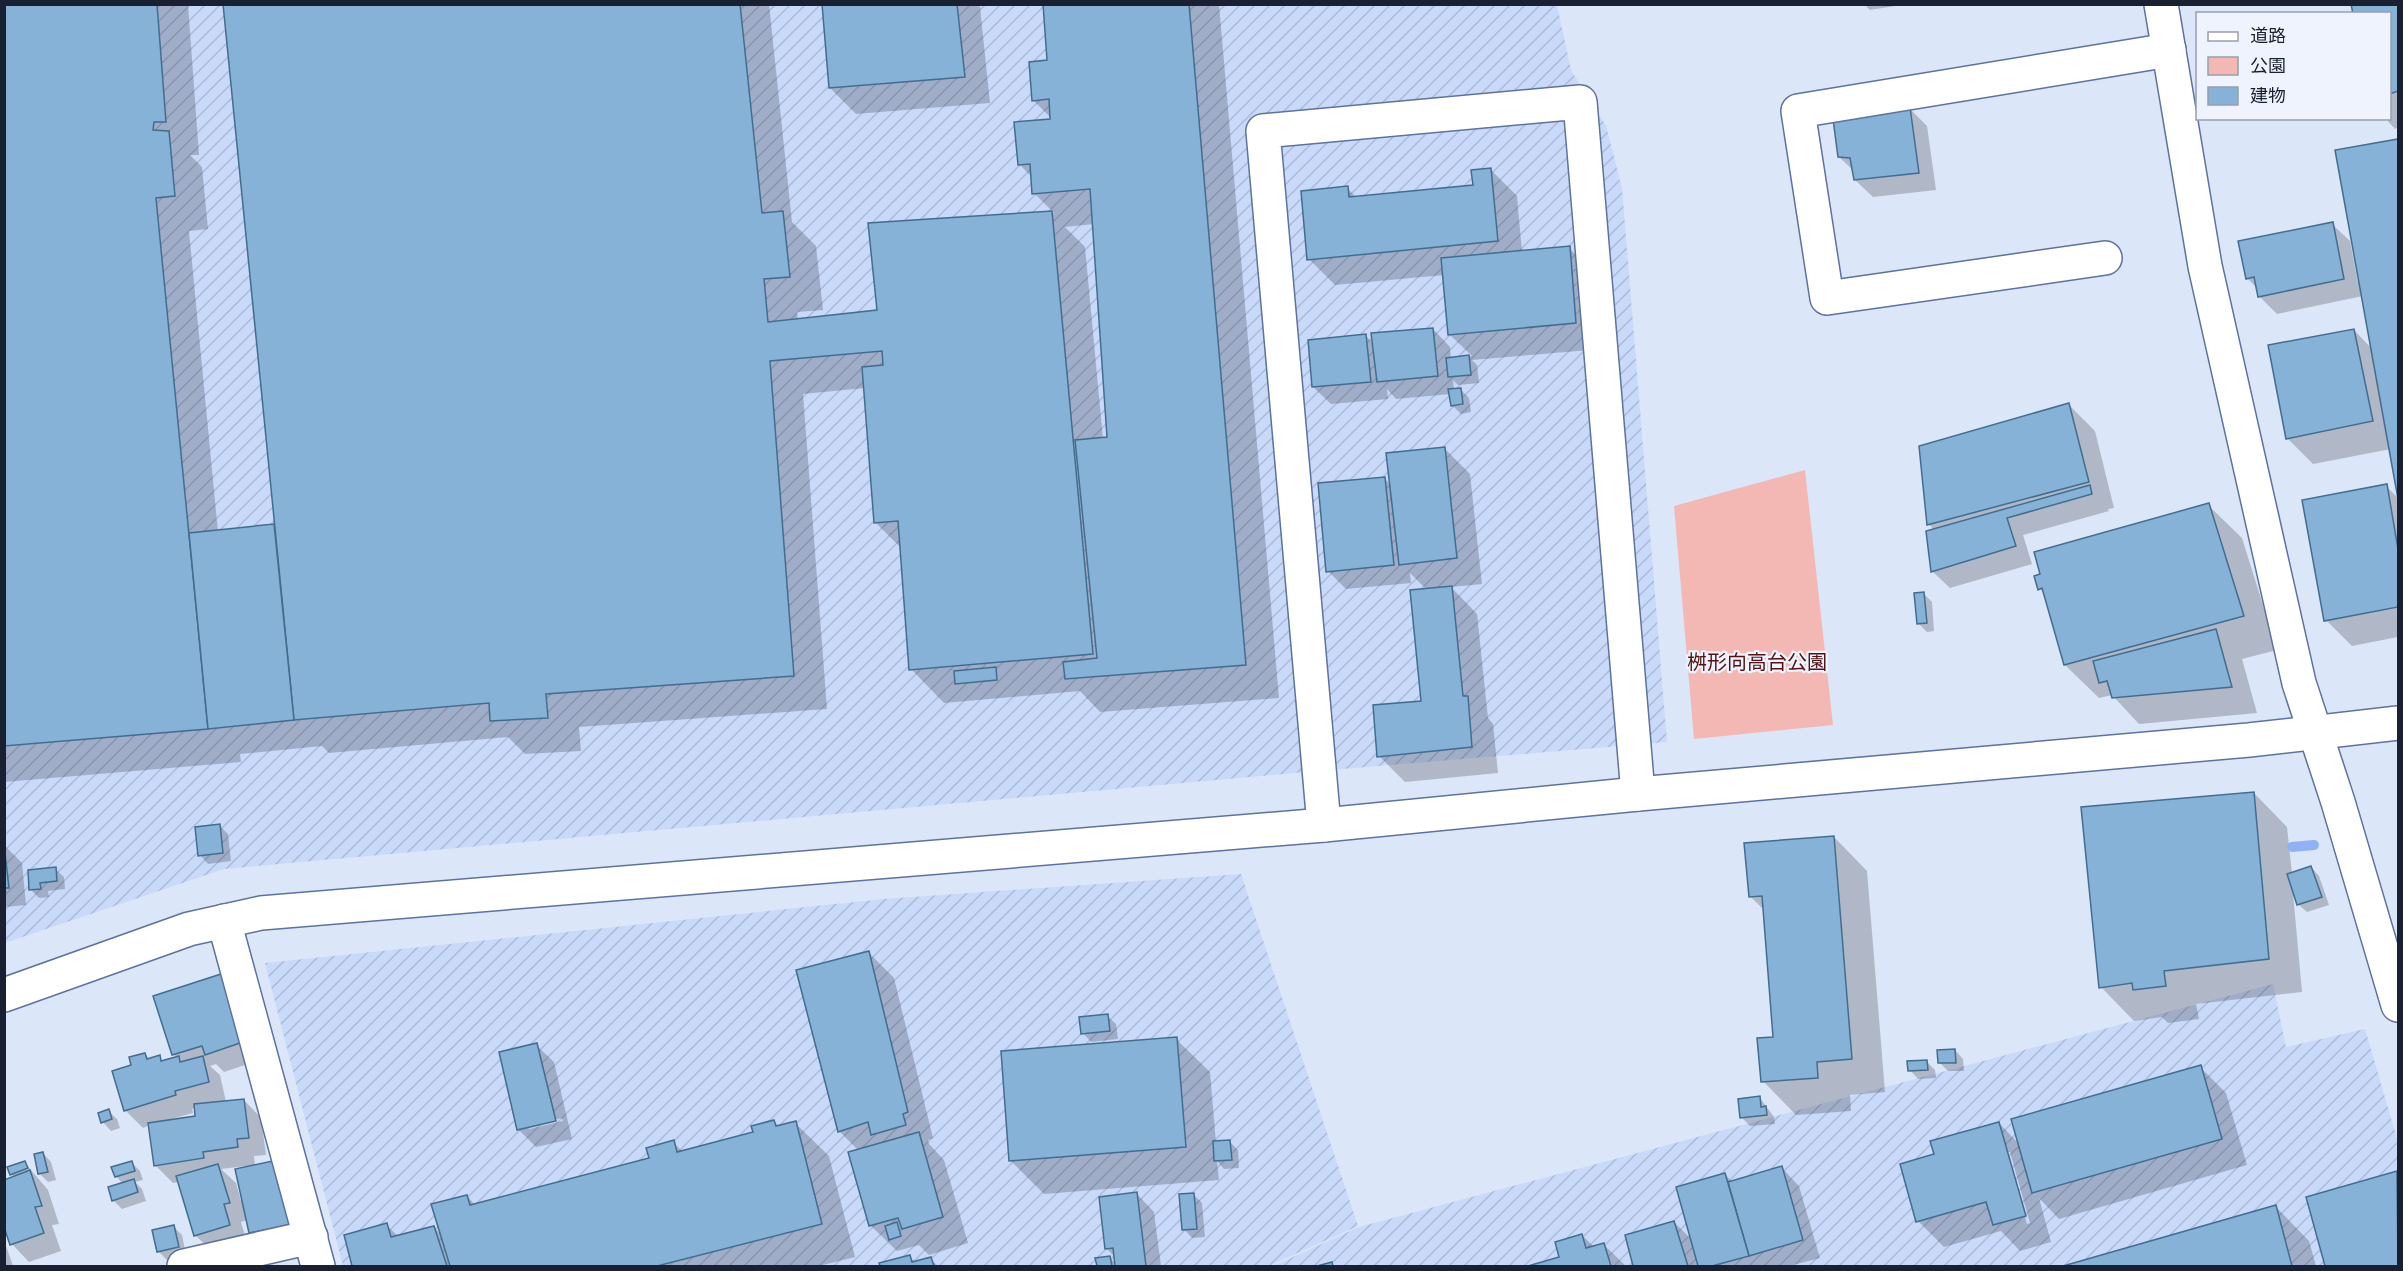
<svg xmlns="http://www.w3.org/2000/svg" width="2403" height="1271" font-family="Poppins,'Noto Sans JP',sans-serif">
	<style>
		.industrial { fill: url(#industrial-furrows) }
		.green { fill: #f3b8b3 }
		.shadow { fill: #0003; fill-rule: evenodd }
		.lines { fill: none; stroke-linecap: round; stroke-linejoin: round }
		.stream { stroke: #90b1f4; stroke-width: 10 }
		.building { fill: #86b2d7; stroke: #436d8f; stroke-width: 1.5 }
		.minor-casing { stroke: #5d729d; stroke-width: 36 }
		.minor { stroke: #fff; stroke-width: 33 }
		.labels { text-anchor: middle; stroke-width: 4.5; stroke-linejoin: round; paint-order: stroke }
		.park-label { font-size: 20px; fill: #531213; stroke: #eef3fd }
	</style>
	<defs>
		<pattern id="industrial-furrows" width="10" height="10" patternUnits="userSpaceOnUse" patternTransform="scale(1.5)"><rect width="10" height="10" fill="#c9d9fa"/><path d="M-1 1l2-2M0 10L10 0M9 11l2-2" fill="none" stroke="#acbad7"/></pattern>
	</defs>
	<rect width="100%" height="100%" fill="#dce6f9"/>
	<g class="industrial">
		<polygon points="4,5 1557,5 1571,70 1606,126 1622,188 1667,742 1294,773 224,869 5,943"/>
		<polygon points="1241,874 1358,1226 1269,1266 343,1266 265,963 884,899"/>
		<polygon points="2273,984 2286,1047 2365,1029 2398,1142 2398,1266 1273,1266 1359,1227"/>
	</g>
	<polygon class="green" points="1805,470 1833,725 1694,739 1674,506"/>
	<g class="shadow">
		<path d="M4 4H188L199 155H190L202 167 208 229 189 231 218 532 276 526 225 4H769L792 222 816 246 823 310 797 312 798 320 879 311 870 224 1054 213 1034 193 1033 178 1019 164 1053 120 1033 100 1049 62 1045 4H1219L1279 698 1100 712 1080 691 944 703 911 669 901 548 875 522 865 388 803 394 827 709 579 727 581 751 525 754 508 737 329 753 322 746 240 754 241 762 4 782ZM1094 224 1108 439H1103L1085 247 1065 227Z"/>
		<polygon points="823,4 978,4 980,7 990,103 856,114 830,88"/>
		<polygon points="1864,4 1908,4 1870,10"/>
		<polygon points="2353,4 2398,4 2398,127 2395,129 2385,118 2390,118 2390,14"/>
		<polygon points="1910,109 1927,126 1936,190 1873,197 1855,180 1854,171 1839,157"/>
		<polygon points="2398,140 2398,491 2391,449 2313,464 2287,438 2354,330 2373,350 2363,296 2277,314 2259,296 2258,289 2247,278 2332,224 2350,241 2358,283 2361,282 2337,151"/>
		<polygon points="1491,170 1517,196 1522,252 1569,248 1595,274 1602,349 1472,360 1477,365 1479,383 1458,385 1453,380 1454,390 1460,389 1469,398 1471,412 1461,414 1452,405 1451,394 1396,399 1387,389 1388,399 1331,404 1313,387 1366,336 1374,344 1433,329 1450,347 1451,359 1472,356 1449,334 1444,275 1335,285 1309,259 1347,188 1357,198 1474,187"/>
		<polygon points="2069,405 2095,431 2114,508 2108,509 2109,511 2023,535 2032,564 1950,588 1932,571 1934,530 1929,524"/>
		<polygon points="1444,448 1470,474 1482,584 1451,587 1477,614 1488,718 1493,724 1498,773 1405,782 1379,756 1423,702 1427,590 1410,573 1411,583 1346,589 1328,571 1384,478 1392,486"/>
		<polygon points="2386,486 2398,498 2398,637 2352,646 2326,620"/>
		<polygon points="2208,505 2242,538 2277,650 2242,659 2257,713 2139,724 2112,695 2099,698 2065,665 2046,595 2040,589"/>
		<polygon points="1923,593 1932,602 1934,631 1927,632 1919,624"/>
		<polygon points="2254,793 2287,827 2292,874 2311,867 2319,876 2329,905 2307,912 2298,904 2293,893 2302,992 2196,1004 2199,1019 2168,1023 2162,1017 2134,1021 2101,987"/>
		<polygon points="219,825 228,834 231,861 208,864 200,855"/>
		<polygon points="1834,837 1867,871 1885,1092 1850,1095 1851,1111 1796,1115 1763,1081 1774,1038 1764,910 1750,896"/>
		<polygon points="4,845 22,863 26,905 4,907"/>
		<polygon points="55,869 64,877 65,889 48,891 49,897 39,898 31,890"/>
		<polygon points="868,952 894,978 933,1138 928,1140 929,1144 944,1160 968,1243 929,1255 919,1245 897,1251 870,1225 859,1151 839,1131"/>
		<path d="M221 976 238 993 260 1060 224 1072 216 1064 210 1066 220 1075 226 1102 244 1100 261 1118 266 1155 254 1156 255 1166 312 1208 268 1250 250 1232 247 1220 241 1222 247 1242 213 1252 195 1235 180 1182 173 1183 155 1165 150 1125 143 1128 125 1110 133 1066 145 1054 150 1060 159 1057 164 1062 177 1058 174 1055 155 997ZM195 1108 196 1117 171 1121V1119L193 1113 192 1109ZM246 1166 243 1201H241L236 1183 221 1169Z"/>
		<polygon points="1107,1016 1116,1024 1118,1039 1091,1042 1083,1033"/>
		<polygon points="1176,1039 1210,1072 1216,1143 1229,1141 1238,1150 1239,1168 1224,1169 1217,1161 1219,1180 1044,1194 1010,1160"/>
		<path d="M536 1045 554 1062 572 1139 536 1147 519 1130 501 1053ZM562 1118 563 1121 529 1129V1126Z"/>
		<polygon points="1955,1050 1963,1059 1964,1071 1948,1071 1940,1063"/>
		<polygon points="1927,1062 1935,1070 1936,1078 1918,1079 1910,1070"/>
		<path d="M2200 1067 2226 1093 2247 1165 2059 1219 2039 1198 2051 1242 2020 1251 2001 1231 1944 1247 1918 1221 1935 1155 1999 1123 2019 1144ZM2006 1152H2010L2030 1223 2027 1224Z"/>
		<polygon points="1760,1098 1774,1117 1775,1124 1750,1126 1742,1118"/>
		<polygon points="108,1111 117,1119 120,1128 111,1131 103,1122 100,1114"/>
		<polygon points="774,1121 779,1127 795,1123 829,1156 855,1257 819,1266 354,1266 346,1236 386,1225 398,1236 434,1227 443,1237 467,1196 475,1205 651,1159 673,1142 683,1152 755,1133"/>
		<polygon points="43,1153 51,1162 56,1180 48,1182 39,1173"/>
		<polygon points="25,1163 48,1190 59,1224 52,1225 61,1251 29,1262 12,1244 15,1178 11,1174"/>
		<polygon points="132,1163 140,1171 143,1180 135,1182 142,1189 146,1201 122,1209 113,1200 123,1184 116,1176"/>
		<polygon points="1782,1168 1799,1186 1820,1258 1789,1266 1635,1266 1626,1236 1674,1222 1693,1241 1725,1174 1732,1182"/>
		<polygon points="2397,1173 2398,1175 2398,1266 2326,1266 2307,1198"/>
		<polygon points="1137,1194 1154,1212 1161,1266 1098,1266 1097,1259 1109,1257 1117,1265 1116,1258 1106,1248"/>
		<polygon points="1194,1195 1202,1203 1205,1237 1192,1238 1184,1229"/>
		<polygon points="2276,1207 2309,1241 2316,1266 2069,1266"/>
		<polygon points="174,1227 182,1235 186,1255 167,1260 158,1251"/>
		<polygon points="1582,1235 1594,1247 1604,1245 1626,1266 1534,1266 1561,1258"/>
		<polygon points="4,1240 13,1266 4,1266"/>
		<polygon points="910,1257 916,1263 931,1259 938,1266 882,1266 881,1264"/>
	</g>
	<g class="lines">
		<polyline class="stream" points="2292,847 2314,845"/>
	</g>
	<g class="building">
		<polygon points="4,4 157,4 166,122 154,122 153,130 169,131 175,196 156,198 208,729 4,746"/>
		<polygon points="223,4 740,4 762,213 783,211 790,277 764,279 768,322 877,310 868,223 1052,211 1093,654 909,670 898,521 874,523 862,367 883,365 882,351 770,361 794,676 546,694 548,718 490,721 489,703 294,720"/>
		<polygon points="822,4 957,4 965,77 829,88"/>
		<polygon points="1043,4 1189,4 1246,665 1065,679 1063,662 1097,658 1075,440 1107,437 1090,189 1032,194 1030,164 1018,165 1014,122 1050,119 1049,99 1032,101 1029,62 1047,60"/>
		<polygon points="2351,4 2398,4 2398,91 2390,94 2390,14 2353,14"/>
		<polygon points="1910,107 1919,173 1854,180 1850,158 1838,157 1833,119"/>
		<polygon points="2398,139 2398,499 2335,150"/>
		<polygon points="1491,168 1498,241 1307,260 1301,191 1348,186 1349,197 1473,185 1471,170"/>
		<polygon points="2333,222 2344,279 2258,297 2254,277 2246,279 2238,241"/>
		<polygon points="1570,246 1576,323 1448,335 1441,258"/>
		<polygon points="1433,328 1438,376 1377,382 1371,333"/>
		<polygon points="2354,329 2373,421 2286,439 2268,345"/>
		<polygon points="1366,334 1371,382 1312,387 1308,340"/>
		<polygon points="1469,355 1471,375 1448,377 1446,358"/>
		<polygon points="1461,388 1463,404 1451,406 1448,389"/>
		<polygon points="2069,403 2089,482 1927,525 1919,446"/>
		<polygon points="1445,447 1457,558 1399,565 1386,453"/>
		<polygon points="1385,477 1394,565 1326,572 1318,483"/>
		<polygon points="2387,484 2398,549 2398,607 2324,621 2302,500"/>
		<polygon points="2090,485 2092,494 2007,518 2016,546 1931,572 1926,531"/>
		<polygon points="2209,503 2244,616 2064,665 2042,588 2038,590 2034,576 2040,574 2034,552"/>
		<polygon points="274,524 294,720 208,729 189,533"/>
		<polygon points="1452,586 1463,696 1468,696 1472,747 1377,757 1373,705 1421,701 1410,590"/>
		<polygon points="1924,592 1927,623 1917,624 1914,593"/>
		<polygon points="2216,629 2232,687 2112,698 2107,681 2099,683 2093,661"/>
		<polygon points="996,667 997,680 955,684 954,671"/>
		<polygon points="2254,792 2269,959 2164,971 2166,986 2133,990 2132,983 2099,988 2081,807"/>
		<polygon points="220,824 223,853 198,856 195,827"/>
		<polygon points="1834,836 1852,1059 1817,1062 1818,1078 1761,1082 1757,1038 1773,1037 1762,896 1749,897 1744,843"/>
		<polygon points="4,844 9,888 4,888"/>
		<polygon points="2311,866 2322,897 2297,905 2287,874"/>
		<polygon points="56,867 57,881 40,883 41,889 29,890 28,870"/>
		<polygon points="869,951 908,1112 903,1114 906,1125 871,1135 868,1122 838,1132 796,970"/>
		<polygon points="221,974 243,1042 205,1055 202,1046 172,1055 153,996"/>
		<polygon points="1108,1014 1110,1031 1081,1034 1079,1017"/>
		<polygon points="1177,1037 1186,1147 1009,1161 1001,1051"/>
		<polygon points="537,1043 556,1121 517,1130 499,1052"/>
		<polygon points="1955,1049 1956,1063 1938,1063 1937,1050"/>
		<polygon points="145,1053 147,1059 160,1055 161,1061 179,1056 180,1062 203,1056 209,1082 175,1091 176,1095 124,1111 112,1071 131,1065 129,1057"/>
		<polygon points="1927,1060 1928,1070 1908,1071 1907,1061"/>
		<polygon points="2201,1065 2222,1139 2032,1193 2011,1119"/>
		<polygon points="1760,1096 1761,1107 1766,1106 1767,1115 1740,1118 1738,1099"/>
		<polygon points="244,1099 249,1138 237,1139 238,1147 203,1152 204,1158 154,1166 148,1123 195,1116 194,1104"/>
		<polygon points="109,1109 112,1119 101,1123 98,1113"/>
		<polygon points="774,1120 776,1126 796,1121 822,1224 657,1266 450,1266 431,1204 467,1195 470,1205 649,1158 646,1148 674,1140 677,1152 753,1132 751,1126"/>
		<polygon points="1999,1122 2026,1216 1993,1225 1986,1202 1916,1222 1900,1164 1934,1154 1930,1141"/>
		<polygon points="919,1132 943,1217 902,1229 898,1218 869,1226 848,1152"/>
		<polygon points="1230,1140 1232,1160 1214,1161 1213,1141"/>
		<polygon points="43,1152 48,1172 38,1174 34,1154"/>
		<polygon points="277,1160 302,1222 249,1233 235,1169"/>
		<polygon points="25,1161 28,1168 10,1175 7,1167"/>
		<polygon points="132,1161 135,1171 115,1177 111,1167"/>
		<polygon points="218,1164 230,1203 224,1204 230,1225 194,1236 176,1176"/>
		<polygon points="1782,1166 1803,1240 1749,1256 1728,1182"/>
		<polygon points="30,1170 42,1206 35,1207 44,1233 10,1245 4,1227 4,1180"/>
		<polygon points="2397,1171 2398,1266 2325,1266 2306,1197"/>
		<polygon points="1725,1173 1749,1256 1712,1266 1698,1266 1676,1187"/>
		<polygon points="134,1179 138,1192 112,1201 108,1187"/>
		<polygon points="1137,1192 1146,1266 1115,1266 1113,1248 1105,1249 1099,1197"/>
		<polygon points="1194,1193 1197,1229 1182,1230 1179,1194"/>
		<polygon points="2276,1205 2292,1266 2063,1266"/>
		<polygon points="1674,1221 1688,1266 1633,1266 1625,1235"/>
		<polygon points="897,1222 901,1236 889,1240 885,1226"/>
		<polygon points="387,1223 391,1237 434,1226 447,1266 352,1266 344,1235"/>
		<polygon points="174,1225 179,1247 157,1252 152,1230"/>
		<polygon points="1582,1234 1586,1248 1604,1243 1611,1266 1528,1266 1559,1257 1555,1242"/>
		<polygon points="910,1255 912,1262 931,1257 934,1266 880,1266 879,1263"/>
		<polygon points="1110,1256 1112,1266 1097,1266 1095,1258"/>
		<polygon points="1332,1262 1333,1266 1317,1266"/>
	</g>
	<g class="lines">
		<defs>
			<g id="minor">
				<polyline points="2161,4 2205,266 2299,683 2338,802 2398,1005"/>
				<polyline points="2105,258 1827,298 1798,111 2169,50"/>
				<polyline points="1324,825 1263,131 1580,102 1638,794"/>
				<polyline points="224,921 318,1266"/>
				<polyline points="4,995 189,929 261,913 1324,825 1638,794 2249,740 2398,723"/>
				<polyline points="184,1266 311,1237"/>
			</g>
		</defs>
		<use href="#minor" class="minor-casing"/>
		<use href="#minor" class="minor"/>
	</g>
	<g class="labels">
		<g class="park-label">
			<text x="1757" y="669">桝形向高台公園</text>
		</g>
	</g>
	<rect width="2403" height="1271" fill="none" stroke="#182032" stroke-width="12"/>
	<rect x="2196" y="12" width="195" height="108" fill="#eef3fd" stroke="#989fac" stroke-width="1.5"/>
	<rect x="2208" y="32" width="30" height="9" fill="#ffffff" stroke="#989fac" stroke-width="1.5"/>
	<text x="2250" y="42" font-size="18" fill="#182032">道路</text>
	<rect x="2208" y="57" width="30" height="18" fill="#f3b8b3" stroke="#989fac" stroke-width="1.5"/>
	<text x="2250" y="72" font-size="18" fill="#182032">公園</text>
	<rect x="2208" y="87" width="30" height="18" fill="#86b2d7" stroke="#989fac" stroke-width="1.5"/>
	<text x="2250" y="102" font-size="18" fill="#182032">建物</text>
</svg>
